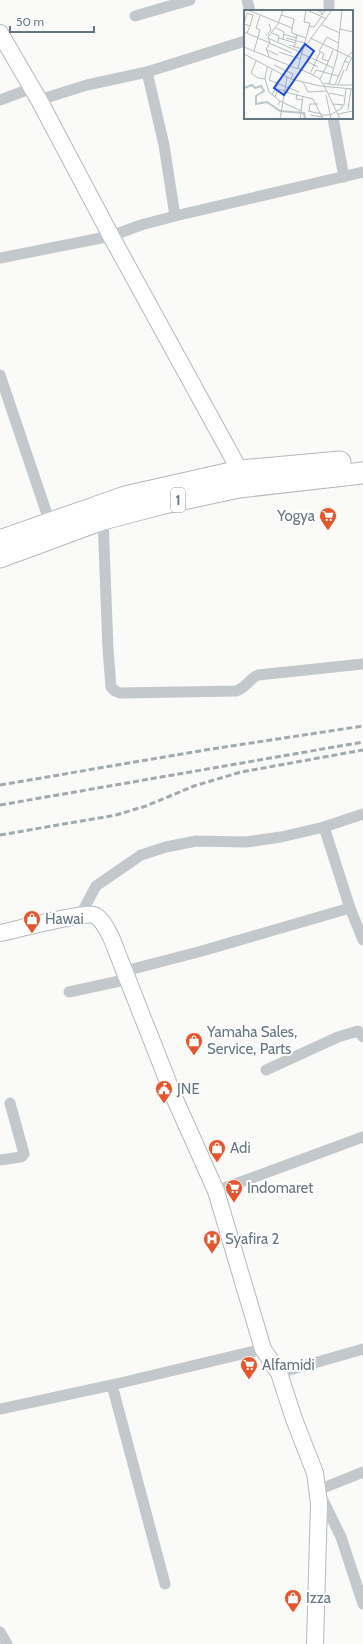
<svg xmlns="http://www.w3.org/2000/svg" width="363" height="1644" font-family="Cabin,sans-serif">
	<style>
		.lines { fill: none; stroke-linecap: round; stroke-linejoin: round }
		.secondary-casing { stroke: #b3babf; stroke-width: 18 }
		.highway-casing { stroke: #b4b9bd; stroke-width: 23 }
		.street { stroke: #c3c8cc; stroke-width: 11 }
		.secondary { stroke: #fff; stroke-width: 16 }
		.highway { stroke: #fff; stroke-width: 21 }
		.rail { stroke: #a2aab0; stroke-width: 3; stroke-dasharray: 6 3; stroke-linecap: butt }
		.labels { text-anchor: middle; stroke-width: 4; stroke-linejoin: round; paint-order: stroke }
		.shield { fill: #fff; stroke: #939fa8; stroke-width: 1 }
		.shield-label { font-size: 14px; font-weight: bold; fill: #657683 }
		.poi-label { font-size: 15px; fill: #657683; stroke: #fff; text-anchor: start }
		.inset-river { fill: none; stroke: #bbc7cb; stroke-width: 2 }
		.inset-road { fill: none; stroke: #b5bdc2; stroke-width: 1 }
		.view { fill: #1d4ed8; fill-opacity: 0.15; stroke: #1d4ed8; stroke-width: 2 }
		.inset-edge { fill: none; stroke: #657683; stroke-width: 2 }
	</style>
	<rect width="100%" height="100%" fill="#fafaf8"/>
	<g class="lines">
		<defs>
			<g id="secondary">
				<polyline points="0,33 39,100 111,236 240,471 240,481"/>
				<path d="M0 933C15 930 83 912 94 915 102 918 107 930 111 937L174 1097 216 1191 263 1349 279 1373 294 1419 315 1473 319 1503 315 1644"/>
			</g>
			<g id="highway">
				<polyline points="0,541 125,497 240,471 340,462"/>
				<polyline points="0,557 103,519 164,503 239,487 363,473"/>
			</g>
		</defs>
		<use href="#secondary" class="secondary-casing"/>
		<use href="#highway" class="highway-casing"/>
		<g class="street">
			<polyline points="247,0 250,11"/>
			<polyline points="329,0 329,11"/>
			<polyline points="135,16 190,0"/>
			<polyline points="147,72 164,145 175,216"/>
			<polyline points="0,100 32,88"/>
			<polyline points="39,100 87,85 147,72 245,41"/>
			<polyline points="333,118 344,177"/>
			<polyline points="0,258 111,236 141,225 175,216 363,172"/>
			<polyline points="0,375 50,523"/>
			<path d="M103 519 108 649 111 687 115 691 120 693 236 691C246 688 249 679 258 675L363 664"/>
			<polyline points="324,827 350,908 363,940"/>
			<polyline points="80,916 96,886 141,855 166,847 196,841 246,842 281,837 324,827 363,814"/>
			<polyline points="125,971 202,951 350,908"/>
			<polyline points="69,992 129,979"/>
			<polyline points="266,1070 338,1037 358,1031 363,1037"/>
			<polyline points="0,1160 21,1157 24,1154 10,1103"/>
			<polyline points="216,1191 363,1137"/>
			<polyline points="279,1373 363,1349"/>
			<polyline points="112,1385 165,1584"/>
			<polyline points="0,1409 112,1385 263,1349"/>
			<polyline points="363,1472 318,1490 341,1537 363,1604"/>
			<polyline points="0,1632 7,1644"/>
		</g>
		<use href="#secondary" class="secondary"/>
		<use href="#highway" class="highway"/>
		<g class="rail">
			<polyline points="0,785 205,750 363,726"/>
			<polyline points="0,805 363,742"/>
			<polyline points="0,835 116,815 146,806 194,786 241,772 363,750"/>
		</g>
	</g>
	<defs>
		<symbol id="supermarket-pin" viewBox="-11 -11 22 30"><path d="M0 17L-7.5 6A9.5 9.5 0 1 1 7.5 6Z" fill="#e4572e" stroke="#fff"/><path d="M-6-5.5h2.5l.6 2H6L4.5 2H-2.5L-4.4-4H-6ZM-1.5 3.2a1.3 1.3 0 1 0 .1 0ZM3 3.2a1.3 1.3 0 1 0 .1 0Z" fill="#fff"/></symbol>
		<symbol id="shop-pin" viewBox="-11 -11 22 30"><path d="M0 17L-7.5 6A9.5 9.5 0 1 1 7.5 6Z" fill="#e4572e" stroke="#fff"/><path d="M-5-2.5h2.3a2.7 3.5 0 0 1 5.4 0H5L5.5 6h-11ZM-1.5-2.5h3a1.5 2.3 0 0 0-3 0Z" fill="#fff"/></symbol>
		<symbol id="civic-pin" viewBox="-11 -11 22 30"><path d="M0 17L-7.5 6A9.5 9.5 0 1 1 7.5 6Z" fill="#e4572e" stroke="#fff"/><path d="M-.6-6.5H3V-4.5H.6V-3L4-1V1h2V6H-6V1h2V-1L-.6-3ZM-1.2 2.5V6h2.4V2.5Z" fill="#fff"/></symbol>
		<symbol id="hospital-pin" viewBox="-11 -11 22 30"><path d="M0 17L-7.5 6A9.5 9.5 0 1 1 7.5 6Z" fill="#e4572e" stroke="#fff"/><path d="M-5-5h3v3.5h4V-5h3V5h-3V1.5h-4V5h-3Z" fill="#fff"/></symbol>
	</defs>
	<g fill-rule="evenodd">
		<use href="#supermarket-pin" x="318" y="506" width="20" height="27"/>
		<use href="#shop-pin" x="22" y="909" width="20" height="27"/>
		<use href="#shop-pin" x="184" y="1031" width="20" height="27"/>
		<use href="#civic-pin" x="154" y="1079" width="20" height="27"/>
		<use href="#shop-pin" x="207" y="1138" width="20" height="27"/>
		<use href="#supermarket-pin" x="224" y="1178" width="20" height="27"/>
		<use href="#hospital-pin" x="202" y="1229" width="20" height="27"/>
		<use href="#supermarket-pin" x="239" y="1355" width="20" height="27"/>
		<use href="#shop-pin" x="283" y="1588" width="20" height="27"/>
	</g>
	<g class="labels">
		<rect class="shield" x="171" y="488" width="14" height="24" rx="3"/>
		<g class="shield-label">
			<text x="178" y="505">1</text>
		</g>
		<g class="poi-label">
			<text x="315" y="521" text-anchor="end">Yogya</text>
			<text x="45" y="924">Hawai</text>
			<text x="207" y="1037">Yamaha Sales,<tspan x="207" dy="17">Service, Parts</tspan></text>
			<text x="177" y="1094">JNE</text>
			<text x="230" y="1153">Adi</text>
			<text x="247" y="1193">Indomaret</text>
			<text x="225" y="1244">Syafira 2</text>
			<text x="262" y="1370">Alfamidi</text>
			<text x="306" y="1603">Izza</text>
		</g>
	</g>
	<g transform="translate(244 10)">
		<rect width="109" height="109" fill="#fafaf8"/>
		<path class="inset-river" d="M0 78 8 75 11 78 17 76 20 81 12 86V94L23 92 36 101 60 103 61 109"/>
		<path class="inset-road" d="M4 0 48 18V23L62 28 59 39 45 35M63 0 83 9M74 1 78 2V5L81 1 78 0M37 5 50 9 48 19M78 15 96 23M65 16 70 17 78 6M32 18 40 22 39 30M96 19 109 22M0 22 26 33M3 23 6 16 8 9 9 5 3 3 0 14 6 16M28 23 35 26 34 32M39 24 52 28M22 26 27 20 25 14M24 28 58 43M35 28 51 33M42 28 61 33M62 28 66 13 60 12 62 0M66 28 79 34M25 33 48 43M79 34 108 48 105 53M0 37 54 59M50 38 53 25M23 40 34 45M10 41 16 20 12 18 16 6M35 42 56 49M0 44 47 69 76 76 109 79M58 44 83 55 76 69M66 47 64 52 74 57M26 48 22 39 26 33 24 27 34 14 39 0M12 51 7 63 14 68 21 69 23 57M84 51 78 49 80 44 75 41 83 27 94 33M100 51 105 53 102 61M30 55 49 64 47 69M89 58 83 55 89 40M28 60 25 70 55 82M66 64 76 42M69 65 72 60 94 66M21 69 25 82 36 91M59 72 64 82 82 81M80 73 91 75 102 48 109 41M85 74 93 47 98 0M80 75 75 68 54 58 59 39 88 0M80 75 96 109M92 75H109M94 75 100 60M41 82 69 89 79 109M85 83 100 86M53 84 52 89 59 90M28 85 34 74M82 85 87 109M31 87 34 79 41 81M89 94 100 95 102 79M34 95 36 91 57 101M104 100 107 79M64 101 78 104M65 101 66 94H74M94 104 109 101M66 105 79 107M78 105H86L98 98V95M36 109 43 67M56 109 59 86"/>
		<path class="view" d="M61 34 70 41 40 85 30 78Z"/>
		<rect width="109" height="109" class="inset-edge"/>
	</g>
	<path d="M10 26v6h84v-6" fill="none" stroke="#657683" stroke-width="2"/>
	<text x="16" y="26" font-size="12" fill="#657683" stroke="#ffffff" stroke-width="3" paint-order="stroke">50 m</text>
</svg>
